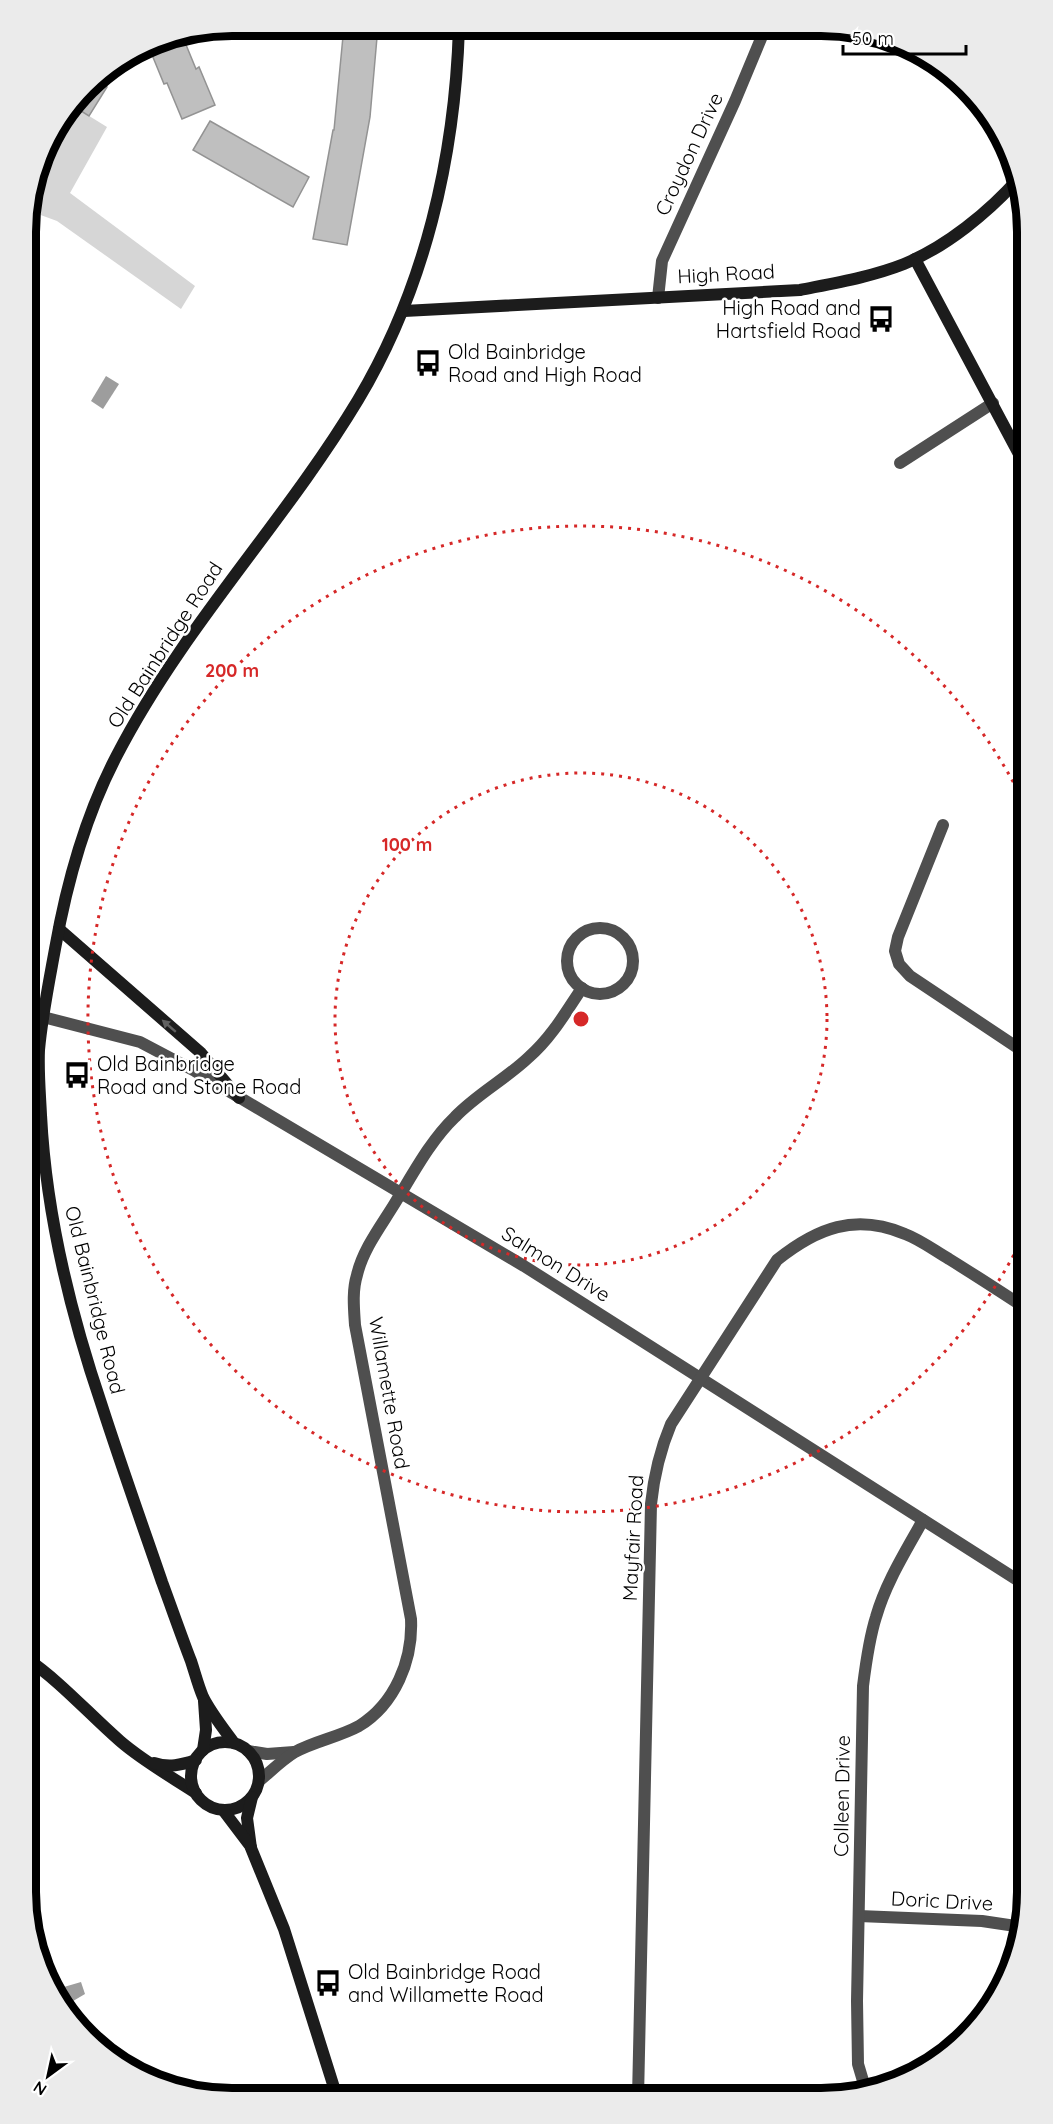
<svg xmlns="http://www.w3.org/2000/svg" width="1053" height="2124" font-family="Quicksand,sans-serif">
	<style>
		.green { fill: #d6d6d6 }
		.water { fill: #9d9d9d }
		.building { fill: #bfbfbf; stroke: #939393; stroke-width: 1.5 }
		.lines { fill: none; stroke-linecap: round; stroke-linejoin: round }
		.street { stroke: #4f4f4f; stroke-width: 12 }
		.secondary { stroke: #1c1c1c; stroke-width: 12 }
		.oneway { fill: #606060 }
		.ring { fill: none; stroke: #d62828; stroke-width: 3; stroke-dasharray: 3 6 }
		.labels { text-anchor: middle; stroke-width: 5; stroke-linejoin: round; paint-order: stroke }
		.street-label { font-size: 20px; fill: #000; stroke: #fff }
		.poi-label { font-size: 20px; fill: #000; stroke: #fff; text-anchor: start }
		.rim { fill: none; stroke: #000; stroke-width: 8 }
		.centre { fill: #d62828; stroke: #fff; stroke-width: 3 }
		.ring-label { font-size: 18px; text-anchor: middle; font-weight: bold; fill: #d62828; stroke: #fff; stroke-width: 5; stroke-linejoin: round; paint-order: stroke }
	</style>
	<rect width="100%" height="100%" fill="#fff"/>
	<polygon class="green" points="73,106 107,127 70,193 195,286 181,309 57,221 27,210 47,140"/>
	<g class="water">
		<polygon points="106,376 119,384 103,409 91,401"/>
		<polygon points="81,1982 85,1994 68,2004 70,2008 57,1989"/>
	</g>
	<g class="building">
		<polygon points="344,26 378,26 370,117 347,245 313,239 333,130 334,130"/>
		<polygon points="182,35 196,69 199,67 215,105 182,119 167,83 164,84 148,45 153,41"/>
		<polygon points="94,79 107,87 89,116 73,106"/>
		<polygon points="210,121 309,177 293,207 193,150"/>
	</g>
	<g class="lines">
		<g class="street">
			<polyline points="658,298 662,261 735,101 765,29"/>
			<polyline points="900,463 993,403"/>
			<polyline points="943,825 898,937 895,951 899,964 910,976 1027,1054"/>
			<circle cx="600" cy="961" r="33"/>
			<polyline points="43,1017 140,1042 195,1071 524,1266 1027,1586"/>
			<polyline points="248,1751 267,1754 294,1752"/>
			<path d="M259 1781C270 1772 282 1760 295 1752 315 1741 339 1737 359 1726 395 1704 413 1660 411 1619L355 1325C354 1309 352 1291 357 1275 363 1249 381 1226 395 1203 413 1174 430 1141 455 1117 477 1094 506 1079 529 1057 551 1038 566 1012 582 988"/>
			<polyline points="859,1916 982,1921 1022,1927"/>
			<path d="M866 2091 858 2064 857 2001 863 1686C866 1662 869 1639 876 1617 886 1582 906 1551 923 1520"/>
			<path d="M638 2098 651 1504C654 1476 660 1450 671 1424L777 1260C817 1228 855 1213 905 1234 921 1240 935 1251 949 1259 975 1275 1001 1292 1027 1309"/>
		</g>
		<g class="secondary">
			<polyline points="915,259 1027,469"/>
			<path d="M404 311 800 290C835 283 871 277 904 264 946 247 989 212 1019 178"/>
			<polyline points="59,929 201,1053 239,1098"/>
			<polyline points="26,1014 43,1017"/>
			<path d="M26 1658C61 1682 88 1713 120 1741 143 1761 170 1776 196 1793"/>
			<circle cx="225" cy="1776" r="34"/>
			<path d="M234 1743C223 1728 211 1713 203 1697 198 1685 195 1673 191 1661 181 1635 172 1609 162 1582 142 1524 121 1465 102 1406 70 1312 46 1215 41 1115 40 1094 38 1072 39 1050 42 1016 49 982 55 949 67 881 85 816 117 755 183 627 284 523 358 400 425 288 455 157 459 27"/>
			<polyline points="203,1750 206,1730 204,1701"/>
			<path d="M154 1763C169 1768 181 1765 196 1760"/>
			<polyline points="252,1797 247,1818 251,1848 284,1929 337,2097"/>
			<polyline points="223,1810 251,1847"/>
		</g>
	</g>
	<defs><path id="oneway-solid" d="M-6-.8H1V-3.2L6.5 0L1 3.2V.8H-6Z" transform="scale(1.5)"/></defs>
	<use class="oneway" href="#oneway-solid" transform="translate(169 1026) rotate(-139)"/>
	<g class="ring">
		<circle cx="581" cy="1019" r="246"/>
		<path d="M1026 1231A493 493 0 1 1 1026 807"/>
	</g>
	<defs>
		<symbol id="bus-bare" viewBox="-9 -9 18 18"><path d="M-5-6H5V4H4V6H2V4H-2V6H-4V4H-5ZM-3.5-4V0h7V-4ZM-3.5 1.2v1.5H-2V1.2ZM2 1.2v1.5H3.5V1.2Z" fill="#000" stroke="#fff" stroke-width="2.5" paint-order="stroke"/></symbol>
	</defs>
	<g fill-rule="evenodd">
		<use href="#bus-bare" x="862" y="300" width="38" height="38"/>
		<use href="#bus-bare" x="409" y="344" width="38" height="38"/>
		<use href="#bus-bare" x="58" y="1056" width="38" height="38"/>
		<use href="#bus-bare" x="309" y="1964" width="38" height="38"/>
	</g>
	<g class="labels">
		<g class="street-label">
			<text transform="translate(689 154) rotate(-65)" y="7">Croydon Drive</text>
			<text transform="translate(726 274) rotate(-3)" y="7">High Road</text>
			<text transform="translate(165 645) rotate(-57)" y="7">Old Bainbridge Road</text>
			<text transform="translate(556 1264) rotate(32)" y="7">Salmon Drive</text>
			<text transform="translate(95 1300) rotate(76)" y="7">Old Bainbridge Road</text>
			<text transform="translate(389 1393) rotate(80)" y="7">Willamette Road</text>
			<text transform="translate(633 1538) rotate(-87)" y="7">Mayfair Road</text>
			<text transform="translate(842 1796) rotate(-89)" y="7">Colleen Drive</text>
			<text transform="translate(942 1901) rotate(3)" y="7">Doric Drive</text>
		</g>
		<g class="poi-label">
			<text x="861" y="315" text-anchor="end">High Road and<tspan x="861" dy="23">Hartsfield Road</tspan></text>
			<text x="448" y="359">Old Bainbridge<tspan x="448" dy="23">Road and High Road</tspan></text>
			<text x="97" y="1071">Old Bainbridge<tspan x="97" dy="23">Road and Stone Road</tspan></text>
			<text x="348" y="1979">Old Bainbridge Road<tspan x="348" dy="23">and Willamette Road</tspan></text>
		</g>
	</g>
	<path d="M0 0H1053V2124H0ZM232 36H821A196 196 0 0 1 1017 232V1892A196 196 0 0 1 821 2088H232A196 196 0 0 1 36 1892V232A196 196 0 0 1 232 36Z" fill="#ebebeb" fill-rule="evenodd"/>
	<path class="rim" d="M232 36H821A196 196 0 0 1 1017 232V1892A196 196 0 0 1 821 2088H232A196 196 0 0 1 36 1892V232A196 196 0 0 1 232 36Z"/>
	<circle cx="581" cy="1019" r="9" class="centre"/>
	<g class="ring-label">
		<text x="232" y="677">200 m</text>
		<text x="407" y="851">100 m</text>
	</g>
	<g transform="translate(48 2076) rotate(213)" stroke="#ffffff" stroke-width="4.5" paint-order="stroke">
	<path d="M0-4.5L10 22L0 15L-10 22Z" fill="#000000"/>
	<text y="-9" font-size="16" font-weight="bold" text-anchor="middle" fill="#000000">N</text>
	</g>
	<path d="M843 45v9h123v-9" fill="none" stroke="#000000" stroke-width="3"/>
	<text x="852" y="45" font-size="18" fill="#000000" stroke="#ffffff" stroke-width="4.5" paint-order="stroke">50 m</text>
</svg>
